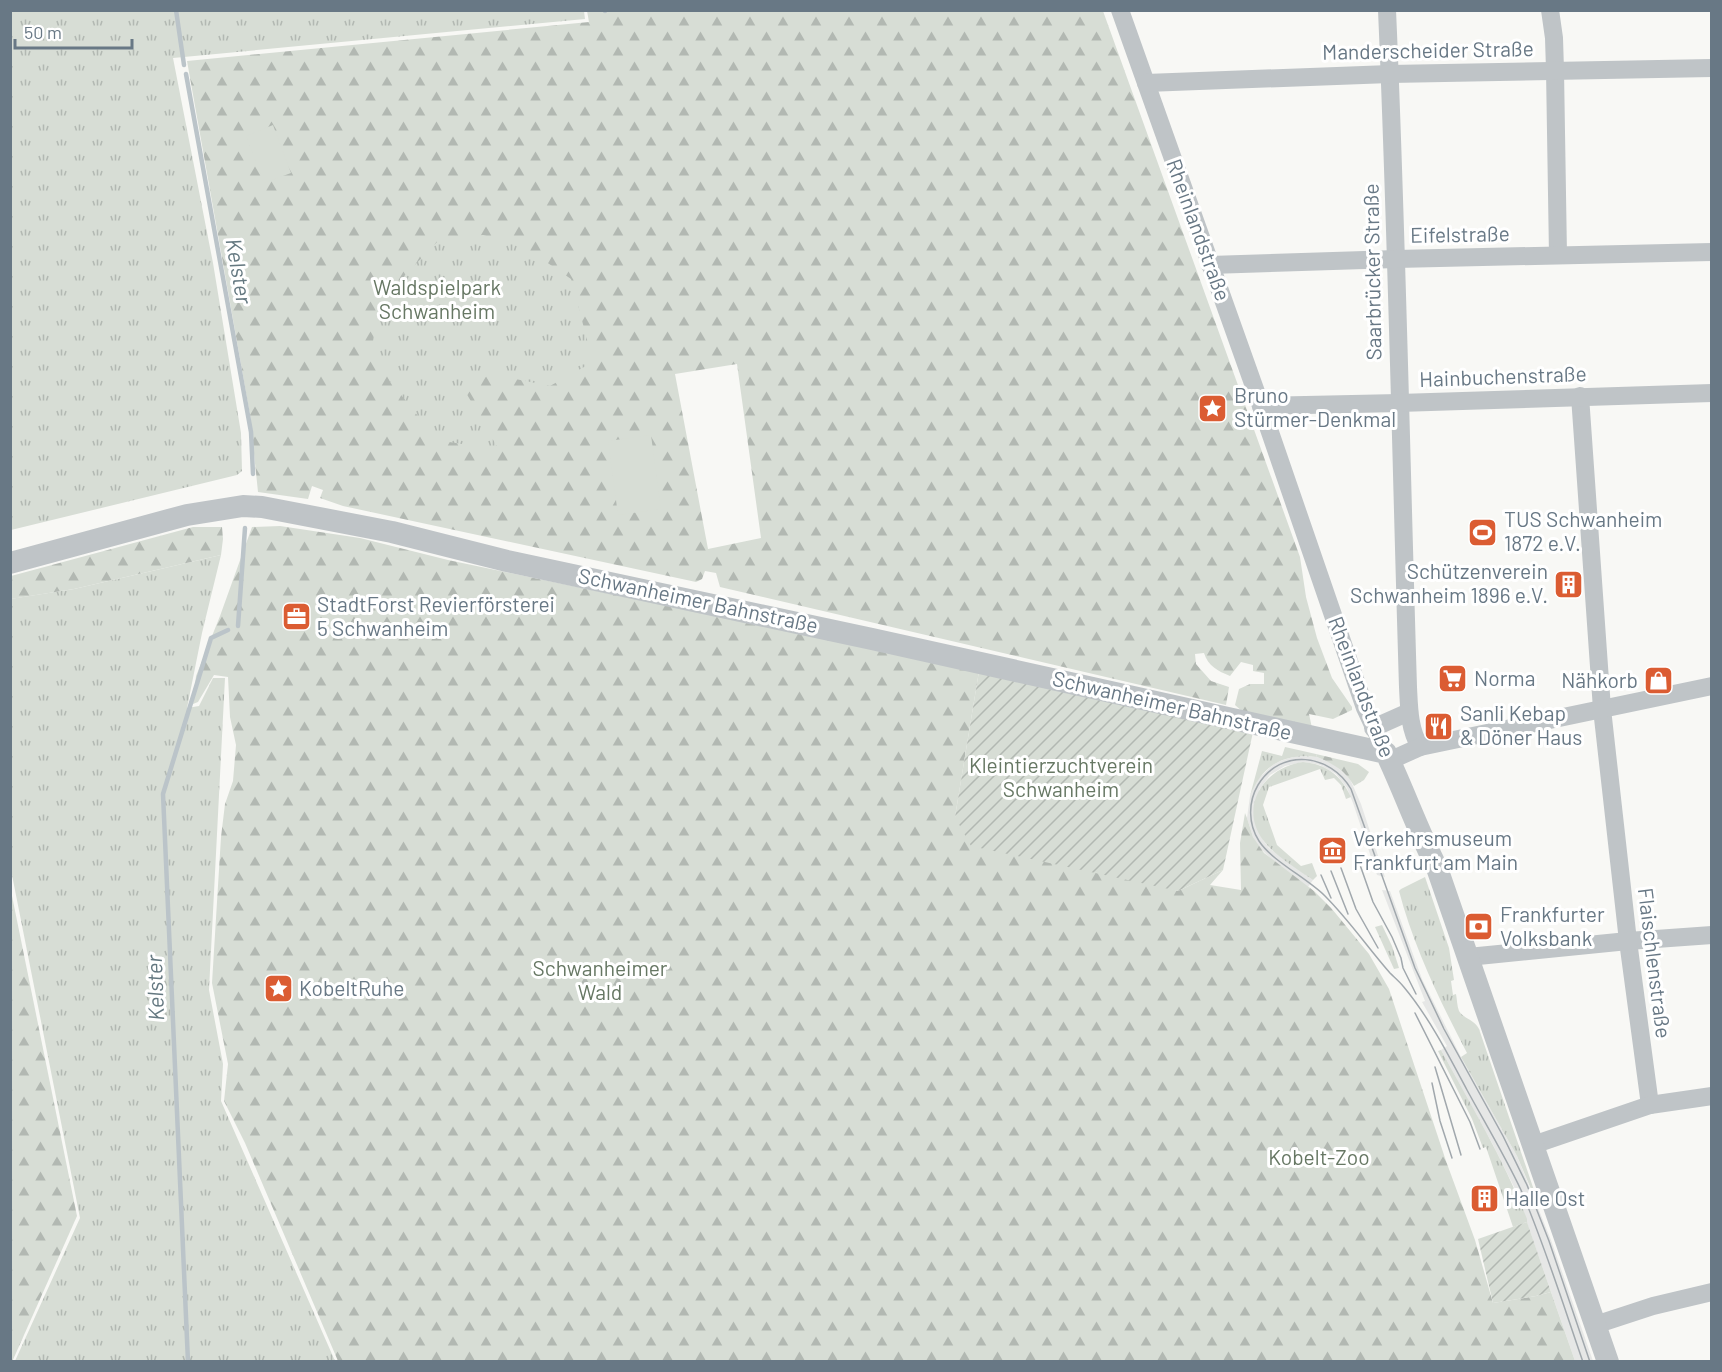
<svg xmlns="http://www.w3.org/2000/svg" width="1722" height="1372" font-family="Barlow,sans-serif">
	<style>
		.built { fill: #e6e7e6 }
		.grass { fill: url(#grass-tufts) }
		.forest { fill: url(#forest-firs); fill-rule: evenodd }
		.garden { fill: url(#garden-furrows) }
		.pitch { fill: #d7ddd5 }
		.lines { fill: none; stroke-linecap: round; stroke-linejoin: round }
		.stream { stroke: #bbc4c9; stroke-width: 4.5 }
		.minor { stroke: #bfc4c7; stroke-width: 18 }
		.tertiary { stroke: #bfc4c7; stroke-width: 22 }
		.tram { stroke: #a1a8ad; stroke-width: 1.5 }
		.labels { text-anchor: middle; stroke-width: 6; stroke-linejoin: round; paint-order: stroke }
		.street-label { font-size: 21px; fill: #687885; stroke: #fff }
		.park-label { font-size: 21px; fill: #667763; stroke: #fff }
		.poi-label { font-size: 21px; fill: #687885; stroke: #fff; text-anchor: start }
		.water-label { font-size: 22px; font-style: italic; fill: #647880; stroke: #fff }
	</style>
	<defs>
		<pattern id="grass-tufts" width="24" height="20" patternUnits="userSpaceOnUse" patternTransform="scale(1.5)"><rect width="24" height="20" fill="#d7ddd5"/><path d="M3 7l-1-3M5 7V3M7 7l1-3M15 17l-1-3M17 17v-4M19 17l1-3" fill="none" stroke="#b2b8b2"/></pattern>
		<pattern id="forest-firs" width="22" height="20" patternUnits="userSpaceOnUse" patternTransform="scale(1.5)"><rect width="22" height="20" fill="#d7ddd5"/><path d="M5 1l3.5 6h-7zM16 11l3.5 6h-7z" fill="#b2b8b2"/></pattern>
		<pattern id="garden-furrows" width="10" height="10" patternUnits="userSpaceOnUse" patternTransform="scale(1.5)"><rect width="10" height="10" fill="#d7ddd5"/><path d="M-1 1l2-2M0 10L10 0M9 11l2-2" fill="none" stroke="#b2b8b2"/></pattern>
	</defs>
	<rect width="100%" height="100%" fill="#f8f8f5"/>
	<g class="built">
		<polygon points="1297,756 1317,757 1335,765 1350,779 1361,804 1385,877 1377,875 1353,803 1347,788 1336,774 1320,765 1311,763 1303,762 1285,766 1270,775 1259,790 1263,840 1269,848 1313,880 1308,887 1271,859 1258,846 1253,837 1247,818 1250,796 1254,786 1259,778 1274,764 1283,760"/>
		<polygon points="1382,890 1390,891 1422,979 1461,1057 1517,1156 1551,1240 1593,1361 1575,1361 1516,1191 1492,1143 1441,1050 1447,1046 1422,1002 1425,1001"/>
	</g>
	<g class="grass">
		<polygon points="584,11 585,19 173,58 213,263 241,433 242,471 237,475 11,530 11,11"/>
		<polygon points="576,45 691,542 371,491 197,80"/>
		<polygon points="221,555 202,633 187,708 199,706 213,678 225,678 209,990 223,1064 221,1101 335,1361 15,1361 80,1218 11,870 10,599 74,589"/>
		<path d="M1285 747 1316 754 1317 757C1284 753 1262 765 1250 796L1262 751 1282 756Z"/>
		<path d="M1303 762C1326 764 1341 775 1351 797L1346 799 1341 785 1334 778 1325 780 1320 769 1269 787 1263 805 1277 845 1301 866 1312 863 1317 876 1313 880C1297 869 1274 855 1263 840 1238 806 1265 767 1303 762Z"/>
		<path d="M1425 877 1449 948 1454 980 1451 981 1453 995 1456 994C1457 999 1457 1006 1459 1011 1464 1019 1475 1020 1479 1029L1536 1196H1534L1517 1156 1461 1057 1467 1053C1440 1001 1414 948 1399 891L1401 889Z"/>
		<polygon points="1382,925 1392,946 1399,968 1394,969 1375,927"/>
		<path d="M1441 1050C1471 1105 1504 1160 1527 1219V1222L1513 1227 1486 1147 1483 1148 1472 1119 1438 1051Z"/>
	</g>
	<g class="forest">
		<path d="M587 11H1103L1300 557 1306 597 1317 638 1332 678 1352 707V710L1333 719 1309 714 1312 728 1244 713 1235 705 1239 689 1250 684H1264V673L1253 671V665L1241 662 1230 676C1218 671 1208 666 1204 653L1195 654 1196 664 1211 681 1229 687 1226 705 720 587 716 573 705 571 702 579 696 582 343 506 320 498 323 490 312 486 308 499 258 492 250 415 187 61 589 22ZM483 235 523 246 571 279 593 362 550 386 490 374 465 391 499 450 437 440 390 381 373 341 380 301 438 241ZM737 364 761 538 708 549 675 374Z"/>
		<polygon points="280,526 360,538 448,560 979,671 955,817 1178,891 1223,870 1210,885 1241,890 1240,843 1245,813 1247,818 1253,837 1264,853 1314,891 1332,909 1369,954 1389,989 1446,1161 1475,1240 1493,1303 1536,1296 1551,1292 1575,1361 338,1361 245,1143 224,1101 228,1064 212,983 221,837 225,804 233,781 236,745 230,717 228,677 214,675 198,702 193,704 196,676 220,616 252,527"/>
		<polygon points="193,527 222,527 223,539 221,555 74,589 11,599 11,576"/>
		<path d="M1316 754 1358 764 1369 772 1364 780 1354 786C1346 771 1332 763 1317 757Z"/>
		<polygon points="10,886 77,1216 12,1362 10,1361"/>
	</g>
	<g class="garden">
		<polygon points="979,671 1253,732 1223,870 1178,891 971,846 955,817"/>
		<polygon points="1527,1222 1551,1292 1536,1296 1493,1303 1478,1239"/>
	</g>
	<g class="pitch">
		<polygon points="273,125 291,173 264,183 246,136"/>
		<polygon points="651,435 661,509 618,515 608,441"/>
	</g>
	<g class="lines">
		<g class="stream">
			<polyline points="176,10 184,65"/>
			<polyline points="605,10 605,11"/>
			<polyline points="186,74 251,432 253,474"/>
			<polyline points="238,626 245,528"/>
			<polyline points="188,1362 163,794 211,638 228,630"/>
		</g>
		<g class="minor">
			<polyline points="1120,10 1261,406 1365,708 1386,753"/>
			<path d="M1387 10C1397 236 1401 461 1408 687 1409 707 1409 729 1420 747"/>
			<polyline points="1550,10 1554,38 1555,70 1558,255"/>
			<polyline points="1146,83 1390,74 1712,68"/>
			<polyline points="1210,265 1396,259 1712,252"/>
			<polyline points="1580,396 1602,709 1628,941 1650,1105"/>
			<polyline points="1261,406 1399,403 1712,393"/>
			<polyline points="1373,728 1409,712"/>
			<polyline points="1389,761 1420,747 1712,686"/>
			<polyline points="1468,957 1628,941 1712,935"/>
			<polyline points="1533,1145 1650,1105 1712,1096"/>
			<polyline points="1595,1325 1653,1306 1712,1292"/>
		</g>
		<path class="tertiary" d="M10 563 187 515 243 506 262 507 392 532 507 561 872 639 1386 753C1404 791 1418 831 1437 868L1608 1362"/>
		<g class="tram">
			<polyline points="1359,862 1373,902 1392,937 1401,958 1403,968 1416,994"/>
			<polyline points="1341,868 1356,909 1378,948"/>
			<polyline points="1331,871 1348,914"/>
			<polyline points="1321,875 1331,898"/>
			<polyline points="1415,1013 1470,1122 1480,1149"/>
			<polyline points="1435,1067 1461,1155"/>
			<polyline points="1432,1083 1440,1121 1452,1158"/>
			<path d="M1583 1362C1563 1304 1545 1246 1521 1190 1505 1156 1485 1123 1467 1090 1448 1054 1429 1017 1403 986 1399 981 1394 977 1390 973 1368 948 1349 920 1325 896 1307 878 1272 861 1259 841 1248 824 1248 802 1258 785 1281 747 1331 754 1351 789L1415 968 1444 1029 1503 1136 1527 1185 1549 1241 1590 1362"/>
		</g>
	</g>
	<defs>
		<symbol id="sight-square" viewBox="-11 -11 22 22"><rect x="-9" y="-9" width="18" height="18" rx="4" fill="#db5c32" stroke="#fff"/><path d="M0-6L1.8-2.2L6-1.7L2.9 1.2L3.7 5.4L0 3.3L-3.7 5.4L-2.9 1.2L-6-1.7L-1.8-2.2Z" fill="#fff"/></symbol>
		<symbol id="stadium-square" viewBox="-11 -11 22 22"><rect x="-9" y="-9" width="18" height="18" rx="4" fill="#db5c32" stroke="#fff"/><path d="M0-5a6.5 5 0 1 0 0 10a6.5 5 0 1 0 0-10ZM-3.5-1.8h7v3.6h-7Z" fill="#fff"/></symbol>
		<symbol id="building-square" viewBox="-11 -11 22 22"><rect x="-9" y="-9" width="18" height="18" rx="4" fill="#db5c32" stroke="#fff"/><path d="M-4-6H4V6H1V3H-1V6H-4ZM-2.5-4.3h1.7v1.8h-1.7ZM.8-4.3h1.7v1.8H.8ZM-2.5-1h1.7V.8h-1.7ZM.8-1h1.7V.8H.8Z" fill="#fff"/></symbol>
		<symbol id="office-square" viewBox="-11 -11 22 22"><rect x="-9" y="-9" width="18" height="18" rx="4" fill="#db5c32" stroke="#fff"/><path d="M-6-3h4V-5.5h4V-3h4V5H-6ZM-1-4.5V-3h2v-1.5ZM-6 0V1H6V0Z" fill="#fff"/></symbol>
		<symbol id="supermarket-square" viewBox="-11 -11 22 22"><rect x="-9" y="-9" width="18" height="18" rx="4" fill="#db5c32" stroke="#fff"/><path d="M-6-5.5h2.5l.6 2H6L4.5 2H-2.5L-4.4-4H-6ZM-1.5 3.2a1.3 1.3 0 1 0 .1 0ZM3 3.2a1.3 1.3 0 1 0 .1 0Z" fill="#fff"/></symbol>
		<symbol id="shop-square" viewBox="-11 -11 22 22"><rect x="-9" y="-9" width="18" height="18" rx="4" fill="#db5c32" stroke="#fff"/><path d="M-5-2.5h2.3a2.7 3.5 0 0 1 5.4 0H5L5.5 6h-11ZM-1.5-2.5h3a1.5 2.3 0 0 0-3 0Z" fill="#fff"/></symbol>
		<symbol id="restaurant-square" viewBox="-11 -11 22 22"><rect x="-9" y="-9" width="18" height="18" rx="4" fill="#db5c32" stroke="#fff"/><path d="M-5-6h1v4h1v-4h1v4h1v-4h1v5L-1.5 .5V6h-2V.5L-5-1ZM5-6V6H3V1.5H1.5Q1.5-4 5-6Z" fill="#fff"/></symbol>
		<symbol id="museum-square" viewBox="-11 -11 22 22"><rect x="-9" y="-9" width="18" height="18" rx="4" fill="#db5c32" stroke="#fff"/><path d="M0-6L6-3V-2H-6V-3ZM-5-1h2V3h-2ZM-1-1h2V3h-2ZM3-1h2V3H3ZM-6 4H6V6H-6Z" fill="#fff"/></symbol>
		<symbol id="bank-square" viewBox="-11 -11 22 22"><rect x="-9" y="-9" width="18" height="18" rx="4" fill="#db5c32" stroke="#fff"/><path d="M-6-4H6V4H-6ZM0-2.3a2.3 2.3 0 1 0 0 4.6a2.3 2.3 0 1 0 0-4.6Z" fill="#fff"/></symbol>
	</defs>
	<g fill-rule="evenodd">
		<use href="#sight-square" x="1196" y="392" width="33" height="33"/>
		<use href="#stadium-square" x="1466" y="516" width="33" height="33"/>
		<use href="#building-square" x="1552" y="568" width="33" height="33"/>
		<use href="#office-square" x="280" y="600" width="33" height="33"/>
		<use href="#supermarket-square" x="1436" y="662" width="33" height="33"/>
		<use href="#shop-square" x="1642" y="664" width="33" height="33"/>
		<use href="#restaurant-square" x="1422" y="710" width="33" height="33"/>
		<use href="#museum-square" x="1316" y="834" width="33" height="33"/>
		<use href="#bank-square" x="1462" y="910" width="33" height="33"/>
		<use href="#sight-square" x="262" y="972" width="33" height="33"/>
		<use href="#building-square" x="1468" y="1182" width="33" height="33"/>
	</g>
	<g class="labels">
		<g class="street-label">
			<text transform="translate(1428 51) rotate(-1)" y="7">Manderscheider Straße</text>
			<text transform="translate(1198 230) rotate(70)" y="7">Rheinlandstraße</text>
			<text transform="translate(1460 235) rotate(-1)" y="7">Eifelstraße</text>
			<text transform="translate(1373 272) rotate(-91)" y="7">Saarbrücker Straße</text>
			<text transform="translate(1503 377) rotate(-2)" y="7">Hainbuchenstraße</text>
			<text transform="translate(698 601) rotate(12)" y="7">Schwanheimer Bahnstraße</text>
			<text transform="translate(1361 687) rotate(69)" y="7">Rheinlandstraße</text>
			<text transform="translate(1172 706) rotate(13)" y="7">Schwanheimer Bahnstraße</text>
			<text transform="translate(1654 963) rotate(83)" y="7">Flaischlenstraße</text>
		</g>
		<g class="park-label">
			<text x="437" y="295">Waldspielpark<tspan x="437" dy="24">Schwanheim</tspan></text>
			<text x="1061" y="773">Kleintierzuchtverein<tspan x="1061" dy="24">Schwanheim</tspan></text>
			<text x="600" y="976">Schwanheimer<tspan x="600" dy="24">Wald</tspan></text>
			<text x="1319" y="1165">Kobelt-Zoo</text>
		</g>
		<g class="poi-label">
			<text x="1234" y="403">Bruno<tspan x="1234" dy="24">Stürmer-Denkmal</tspan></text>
			<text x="1504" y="527">TUS Schwanheim<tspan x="1504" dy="24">1872 e.V.</tspan></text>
			<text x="1548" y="579" text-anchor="end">Schützenverein<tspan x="1548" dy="24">Schwanheim 1896 e.V.</tspan></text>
			<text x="317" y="612">StadtForst Revierförsterei<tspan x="317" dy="24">5 Schwanheim</tspan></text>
			<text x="1474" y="686">Norma</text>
			<text x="1638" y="688" text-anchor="end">Nähkorb</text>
			<text x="1460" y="721">Sanli Kebap<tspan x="1460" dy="24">&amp; Döner Haus</tspan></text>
			<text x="1353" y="846">Verkehrsmuseum<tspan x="1353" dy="24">Frankfurt am Main</tspan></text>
			<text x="1500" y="922">Frankfurter<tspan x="1500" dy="24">Volksbank</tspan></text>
			<text x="299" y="996">KobeltRuhe</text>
			<text x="1505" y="1206">Halle Ost</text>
		</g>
		<g class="water-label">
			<text transform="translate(239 271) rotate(80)" y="8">Kelster</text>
			<text transform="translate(155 988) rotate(-92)" y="8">Kelster</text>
		</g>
	</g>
	<rect width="1722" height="1372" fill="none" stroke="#687885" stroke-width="24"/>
	<path d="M15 39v9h117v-9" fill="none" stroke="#687885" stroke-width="3"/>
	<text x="24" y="39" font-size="18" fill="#687885" stroke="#ffffff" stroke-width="4.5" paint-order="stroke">50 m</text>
</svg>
